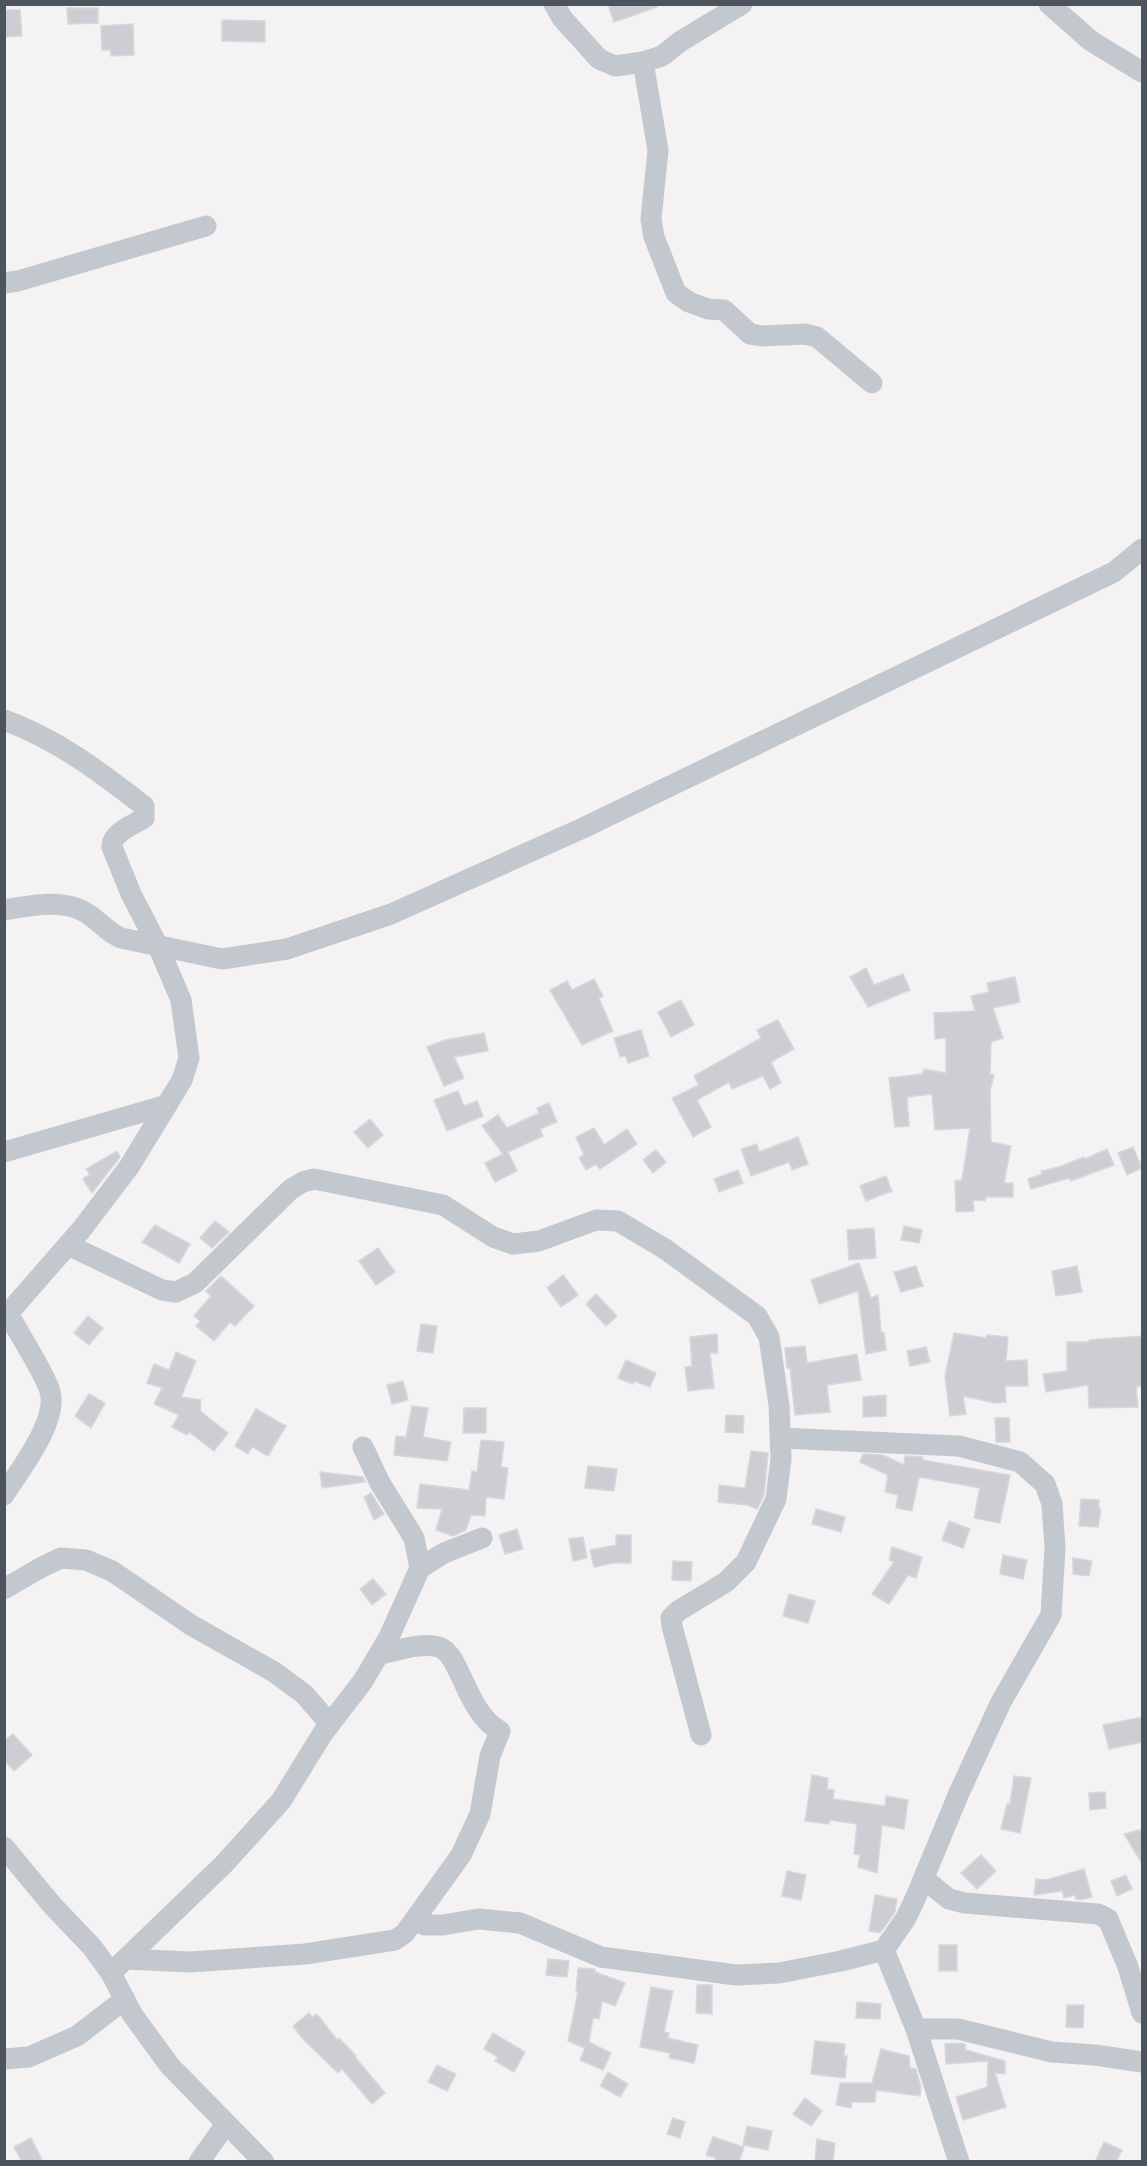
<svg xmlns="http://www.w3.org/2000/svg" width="1147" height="2166" font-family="'Open Sans',sans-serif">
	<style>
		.building { fill: #cdced3; stroke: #d7d8dc; stroke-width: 1.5 }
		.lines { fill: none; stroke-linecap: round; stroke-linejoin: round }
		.minor { stroke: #c2c8ce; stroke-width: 21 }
	</style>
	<rect width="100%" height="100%" fill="#f4f2f2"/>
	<g class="building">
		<polygon points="608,4 656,4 657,7 614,22"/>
		<polygon points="67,8 98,8 98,23 68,24"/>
		<polygon points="4,10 20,10 22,36 4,37"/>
		<polygon points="222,20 265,21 265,42 222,41"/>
		<polygon points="133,24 134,55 111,56 110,50 102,50 101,26"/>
		<polygon points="866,968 874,985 903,974 910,990 868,1007 850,977"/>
		<polygon points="1015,977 1020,1002 993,1008 1003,1038 991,1042 990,1074 994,1075 990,1091 991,1142 1011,1146 1004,1183 1013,1183 1013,1197 986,1197 985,1201 973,1200 974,1211 956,1212 955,1181 962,1180 970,1128 935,1130 932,1094 907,1097 909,1126 895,1127 889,1078 923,1074 924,1069 946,1073 946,1038 935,1039 934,1013 975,1011 971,996 989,992 987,983"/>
		<polygon points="594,979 603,996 599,998 613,1031 582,1045 550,990 567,981 572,990"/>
		<polygon points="681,1000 694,1025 671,1037 658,1012"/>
		<polygon points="778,1020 794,1049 771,1062 781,1083 770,1089 763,1076 732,1089 729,1082 697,1100 711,1127 693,1137 672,1098 699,1085 694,1076 761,1038 757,1030"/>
		<polygon points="641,1030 649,1056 628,1063 626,1056 620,1057 614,1038"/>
		<polygon points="484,1033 488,1051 454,1057 464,1078 444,1086 427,1047 445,1040"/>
		<polygon points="458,1091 464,1106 477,1101 483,1116 447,1131 434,1100"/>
		<polygon points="549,1103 557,1122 540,1129 543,1136 508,1152 517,1171 495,1182 485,1163 503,1154 482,1126 498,1115 507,1128 539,1113 537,1108"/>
		<polygon points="370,1119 383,1135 368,1148 354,1132"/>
		<polygon points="594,1128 604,1145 627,1129 637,1144 600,1169 596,1164 586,1170 579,1158 584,1155 576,1137"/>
		<polygon points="798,1137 808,1164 792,1170 789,1162 751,1176 741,1149 757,1144 759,1152"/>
		<polygon points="1133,1147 1142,1168 1127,1175 1118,1153"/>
		<polygon points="1107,1149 1114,1165 1071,1181 1069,1178 1031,1189 1028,1179 1042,1174 1041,1171 1059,1167 1084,1157 1085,1159"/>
		<polygon points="656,1150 666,1162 653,1173 643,1160"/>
		<polygon points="117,1151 120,1157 92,1193 83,1179 90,1174 86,1169"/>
		<polygon points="738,1170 743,1183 719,1192 714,1179"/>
		<polygon points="886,1176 892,1191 866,1201 860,1186"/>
		<polygon points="215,1221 229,1232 212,1248 200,1238"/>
		<polygon points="155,1225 190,1244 179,1263 142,1242"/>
		<polygon points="904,1226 922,1230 919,1243 901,1240"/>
		<polygon points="874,1228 876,1258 849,1260 847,1230"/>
		<polygon points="378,1248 395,1272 376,1285 359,1261"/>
		<polygon points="859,1263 871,1298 878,1295 881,1332 884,1333 886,1350 866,1354 858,1291 819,1304 811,1280"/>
		<polygon points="916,1266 923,1286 901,1292 894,1272"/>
		<polygon points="1077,1266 1082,1292 1056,1296 1052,1271"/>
		<polygon points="563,1275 578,1295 561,1307 547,1288"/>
		<polygon points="221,1276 254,1306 235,1326 230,1322 214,1341 196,1326 200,1321 194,1316 211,1296 206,1291"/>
		<polygon points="596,1294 617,1316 606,1326 586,1304"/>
		<polygon points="88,1316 103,1328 89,1345 74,1333"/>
		<polygon points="421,1324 437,1326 433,1353 417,1351"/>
		<polygon points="954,1333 986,1338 987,1335 1008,1337 1006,1361 1027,1360 1028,1386 1005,1386 1006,1402 995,1403 963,1396 966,1414 950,1416 945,1376"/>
		<polygon points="717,1334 718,1353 710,1353 714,1388 688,1391 685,1367 692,1366 690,1337"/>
		<polygon points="1143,1336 1143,1386 1136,1387 1138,1407 1089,1408 1088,1385 1046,1392 1043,1374 1067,1371 1067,1342 1089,1342 1089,1340"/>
		<polygon points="805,1346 807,1363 857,1354 861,1380 827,1385 830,1412 795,1415 790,1368 787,1368 785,1348"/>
		<polygon points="926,1347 930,1362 910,1366 907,1351"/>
		<polygon points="176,1352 196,1361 181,1397 201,1400 200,1411 228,1433 214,1451 189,1432 187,1435 172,1427 179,1415 154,1404 162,1388 147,1383 154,1364 169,1370"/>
		<polygon points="626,1360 656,1373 650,1387 634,1381 633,1384 618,1378"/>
		<polygon points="403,1381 408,1400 392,1404 387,1385"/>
		<polygon points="89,1394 105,1403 91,1428 75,1416"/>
		<polygon points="886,1395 886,1416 863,1417 863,1397"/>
		<polygon points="412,1406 428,1408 423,1437 451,1442 447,1461 394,1455 396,1436 406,1437"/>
		<polygon points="464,1408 486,1408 486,1433 463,1433"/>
		<polygon points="256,1409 286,1426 268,1456 252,1447 248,1454 235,1446"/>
		<polygon points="726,1415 744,1416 743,1433 725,1432"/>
		<polygon points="995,1418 1009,1418 1010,1442 996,1442"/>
		<polygon points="481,1440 504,1442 501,1467 508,1468 504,1499 486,1497 485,1516 471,1515 466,1530 453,1536 436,1530 442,1509 417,1508 420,1484 469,1490 472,1471 477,1472"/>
		<polygon points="751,1451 768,1453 764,1495 757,1509 748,1505 718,1502 719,1485 745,1488"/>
		<polygon points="863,1454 883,1455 904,1465 905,1456 923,1457 922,1460 1010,1475 1000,1523 974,1518 980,1488 919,1477 912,1511 896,1508 898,1495 885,1492 888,1475 860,1462"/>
		<polygon points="588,1466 617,1469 614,1491 585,1488"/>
		<polygon points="320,1472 363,1477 365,1482 322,1488"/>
		<polygon points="371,1493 384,1514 374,1520 364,1497"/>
		<polygon points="1081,1499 1099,1500 1099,1509 1101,1509 1098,1527 1079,1526"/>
		<polygon points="816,1509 845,1517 841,1532 812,1524"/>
		<polygon points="949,1521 970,1529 963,1548 942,1540"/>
		<polygon points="517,1529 523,1549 505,1554 499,1535"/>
		<polygon points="616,1535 631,1535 631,1563 613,1563 594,1567 590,1550 616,1545"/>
		<polygon points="583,1537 587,1558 573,1561 569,1539"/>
		<polygon points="892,1547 922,1557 916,1578 908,1575 889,1604 872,1594 894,1562 889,1560"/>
		<polygon points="1003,1555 1027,1560 1023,1579 1000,1574"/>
		<polygon points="1073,1558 1092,1561 1089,1576 1073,1574"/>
		<polygon points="673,1561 692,1562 691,1581 672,1580"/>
		<polygon points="373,1579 386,1594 372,1605 360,1589"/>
		<polygon points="789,1594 815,1601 808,1623 783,1616"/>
		<polygon points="1143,1717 1143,1742 1109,1749 1103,1725"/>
		<polygon points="13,1734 32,1755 14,1771 4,1760 4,1741"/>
		<polygon points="812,1775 828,1778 827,1789 834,1790 833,1799 885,1806 886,1796 908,1800 904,1829 882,1825 877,1873 858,1867 860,1855 854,1854 857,1824 830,1820 829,1824 805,1821"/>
		<polygon points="1014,1776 1031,1778 1020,1833 1001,1829 1007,1804 1010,1804"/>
		<polygon points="1105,1792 1106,1808 1090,1810 1089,1793"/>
		<polygon points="1143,1829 1143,1865 1124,1834"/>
		<polygon points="981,1855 996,1871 977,1889 961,1873"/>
		<polygon points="1084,1869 1092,1897 1080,1900 1076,1899 1075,1895 1064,1898 1062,1891 1034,1895 1036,1879 1046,1880"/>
		<polygon points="787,1871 806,1875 801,1900 782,1896"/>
		<polygon points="1126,1875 1132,1889 1117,1896 1111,1881"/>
		<polygon points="875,1895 897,1899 895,1912 880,1933 869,1931"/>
		<rect x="939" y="1945" width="18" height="26"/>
		<polygon points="548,1959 569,1961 567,1977 546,1975"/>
		<polygon points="578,1968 595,1969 595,1972 625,1983 615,2006 602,2001 599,2019 593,2018 589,2042 611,2053 603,2070 580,2060 585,2048 568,2041 578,1992 576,1992"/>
		<polygon points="697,1985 712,1985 712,2014 696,2013"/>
		<polygon points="651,1987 673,1991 664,2032 669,2033 668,2038 698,2045 694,2063 669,2058 670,2053 640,2047"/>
		<polygon points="857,2002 881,2004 880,2019 856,2018"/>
		<polygon points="1067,2005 1084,2005 1083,2028 1066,2027"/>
		<polygon points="309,2013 312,2017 317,2014 337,2040 339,2038 356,2056 355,2057 385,2093 372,2104 342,2069 338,2073 303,2039 293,2026"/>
		<polygon points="493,2033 525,2052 514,2072 495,2061 498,2057 484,2049"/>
		<polygon points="815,2041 845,2044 844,2056 847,2056 845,2078 811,2074"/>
		<polygon points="961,2043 965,2044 966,2050 1005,2061 1005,2074 995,2073 1006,2107 963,2120 956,2097 987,2087 988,2061 946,2064 945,2044"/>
		<polygon points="881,2049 909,2056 910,2068 916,2069 921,2087 920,2096 876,2090 875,2102 852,2102 851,2108 836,2105 840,2083 872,2083"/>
		<polygon points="437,2065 456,2074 447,2091 428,2082"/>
		<polygon points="608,2072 628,2084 620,2097 600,2086"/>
		<polygon points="805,2098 822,2111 811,2126 793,2114"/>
		<polygon points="673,2118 685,2122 680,2138 667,2134"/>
		<polygon points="747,2126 772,2131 768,2150 743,2145"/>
		<polygon points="713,2137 744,2147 739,2162 714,2162 716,2158 706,2155"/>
		<polygon points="31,2138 43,2162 22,2162 14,2147"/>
		<polygon points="817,2139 835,2143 833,2162 815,2160"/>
		<polygon points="1104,2142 1122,2150 1116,2162 1095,2162"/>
	</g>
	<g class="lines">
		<g class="minor">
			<polyline points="554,4 562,18 599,59 615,66 643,62 662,56 681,41 742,4"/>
			<polyline points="1049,4 1091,41 1142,72"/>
			<polyline points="643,62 658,150 651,219 654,237 676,293 689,302 708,309 724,310 750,334 763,336 805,334 817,337 872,383"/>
			<polyline points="4,283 18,281 206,226"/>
			<path d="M4 720C57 739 100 772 144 806V818C133 825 111 833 112 847L131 894 158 946 181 1000 189 1058 182 1080 129 1167 81 1230 4 1318"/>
			<path d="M4 910C29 906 60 899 83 911 97 918 106 932 121 938L222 959 287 949 391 914 583 828 1114 572 1142 549"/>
			<polyline points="4,1152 167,1105"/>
			<polyline points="68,1245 162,1290 176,1292 195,1283 291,1189 303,1182 314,1179 443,1205 493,1237 513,1244 539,1241 596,1220 618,1221 665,1249 757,1316 769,1337 779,1405 781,1459 776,1499 746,1562 726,1582 678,1611 671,1618 672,1626 701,1735"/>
			<polyline points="363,1447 380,1483 414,1538 420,1568"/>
			<path d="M4 1495C20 1469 61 1419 49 1388 40 1366 21 1337 9 1315"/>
			<polyline points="4,1589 42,1567 61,1558 86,1560 112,1571 191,1625 274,1672 304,1694 330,1724"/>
			<polyline points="4,1847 52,1905 92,1947 111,1973 132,2014 170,2066 264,2162"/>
			<polyline points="924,1879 949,1899 965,1903 1098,1914 1108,1919 1128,1967 1142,2013"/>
			<polyline points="415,1920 425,1925 443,1925 478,1919 520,1923 601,1957 736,1975 779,1973 841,1961 884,1950 906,1918 915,1899 959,1793 1001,1702 1051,1615 1055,1548 1052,1504 1045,1484 1020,1462 959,1446 781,1438"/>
			<polyline points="884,1950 916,2029 959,2162"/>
			<path d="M126 1959 190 1962 305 1954 395 1940 405 1933 461 1855 480 1814 490 1756 500 1731C466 1713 461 1654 439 1647 421 1642 397 1651 379 1654"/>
			<polyline points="111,1973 224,1864 281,1801 323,1733 363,1681 379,1654 389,1637 420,1568 444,1553 482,1538"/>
			<polyline points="916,2029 958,2029 1052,2052 1095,2055 1142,2062"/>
			<polyline points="4,2059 29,2057 77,2036 125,1999"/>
			<polyline points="199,2162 226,2124"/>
		</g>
	</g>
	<rect width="1147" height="2166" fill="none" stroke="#4c545d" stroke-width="12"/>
</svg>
